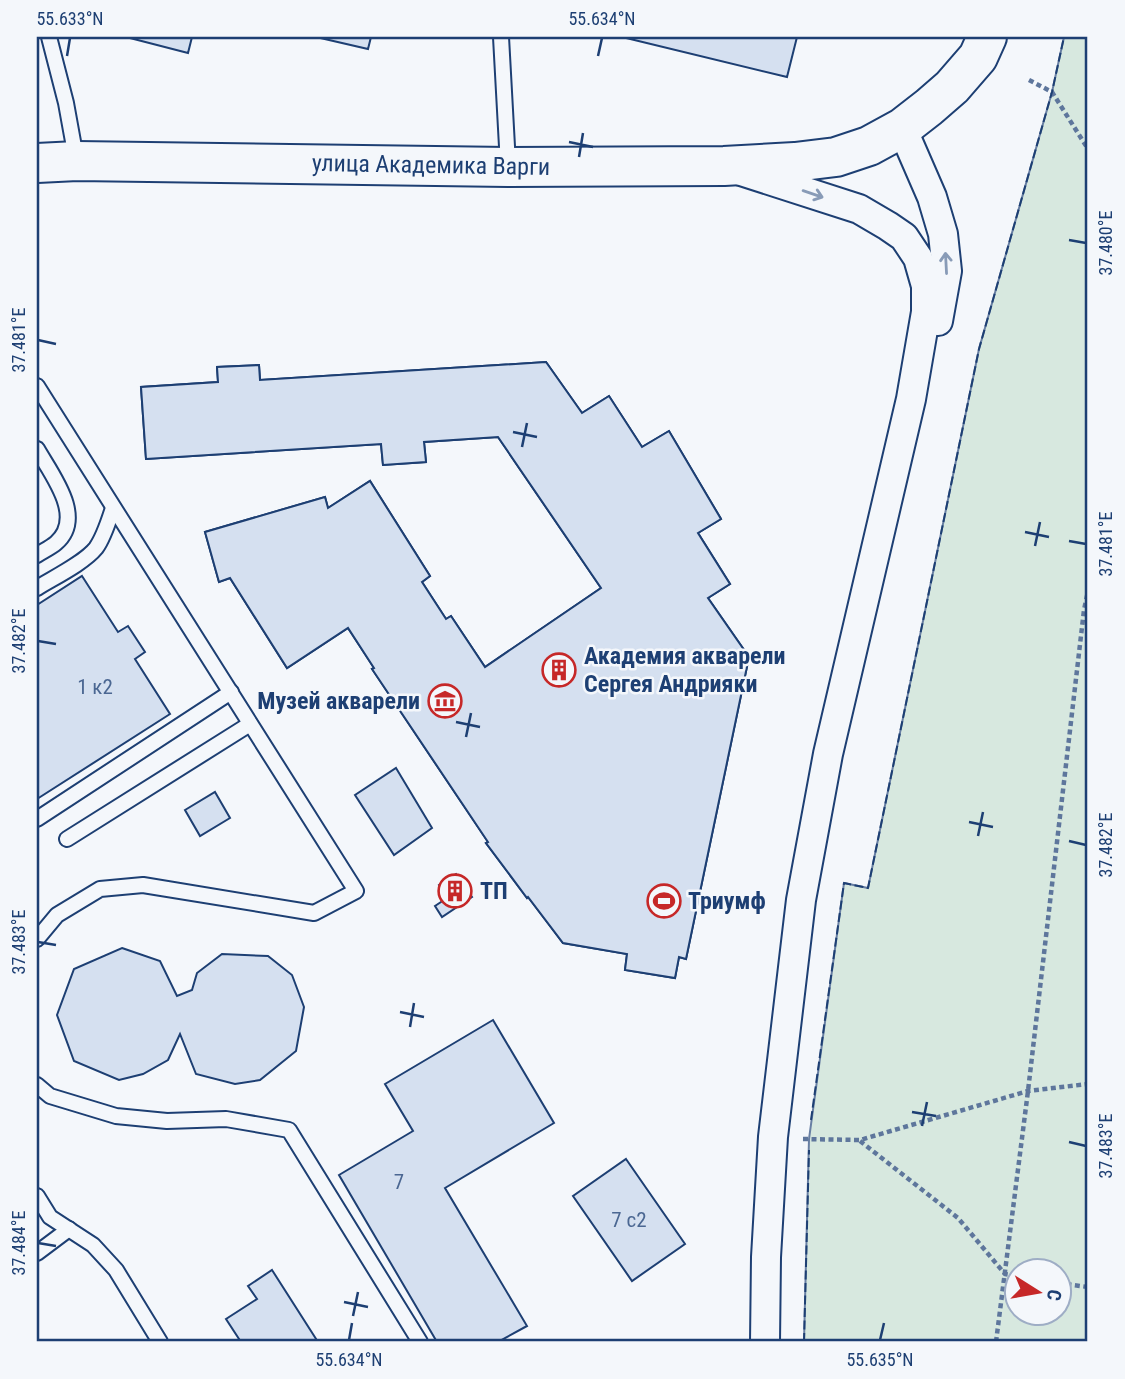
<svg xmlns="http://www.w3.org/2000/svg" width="1125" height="1379" font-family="'Roboto Condensed',sans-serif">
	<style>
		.green { fill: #d7e8df; stroke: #687fa3; stroke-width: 2; fill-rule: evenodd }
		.building { fill: #d5e0f0; stroke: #1d3f73; stroke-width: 2; fill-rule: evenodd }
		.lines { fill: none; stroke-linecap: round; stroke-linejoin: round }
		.lane-casing { stroke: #1d3f73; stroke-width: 18 }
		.street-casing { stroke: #1d3f73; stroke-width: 32 }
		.secondary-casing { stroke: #1d3f73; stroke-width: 42 }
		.path { stroke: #5e769c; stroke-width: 4.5; stroke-dasharray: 5 3.5; stroke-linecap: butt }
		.lane { stroke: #f4f7fb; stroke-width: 14 }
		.street { stroke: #f4f7fb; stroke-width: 28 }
		.secondary { stroke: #f4f7fb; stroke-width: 38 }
		.fence { stroke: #1d3f73; stroke-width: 2; stroke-dasharray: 9 3.5; stroke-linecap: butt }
		.oneway { stroke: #889bb7 }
		.ticks { fill: none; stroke: #1d3f73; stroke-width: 2.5 }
		.labels { text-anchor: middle; stroke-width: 5; stroke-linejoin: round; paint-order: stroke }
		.number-label { font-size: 21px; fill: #4b6792 }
		.street-label { font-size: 24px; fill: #1d3f73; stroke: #f4f7fb }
		.poi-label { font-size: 24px; font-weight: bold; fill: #1d3f73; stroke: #f4f7fb; text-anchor: start }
		.neatline { fill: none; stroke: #1d3f73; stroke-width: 2.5 }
		.ticks-label { font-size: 18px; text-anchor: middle; fill: #1d3f73 }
	</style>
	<rect width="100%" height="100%" fill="#f4f7fb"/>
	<path class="green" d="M1064 37H1088V1342H804L809 1139 844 883 868 888 979 349 1052 92ZM1016 1270H1058V1312H1016Z"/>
	<g class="building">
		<polygon points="126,37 192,37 188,53"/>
		<polygon points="316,37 371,37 368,49"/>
		<polygon points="622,37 797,37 787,77"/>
		<path d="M546 362 582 413 609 396 642 447 669 431 721 519 698 533 730 584 708 598 749 657 686 959 679 957 675 978 625 970 627 954 563 943 528 897 527 898 486 843 488 842 372 669 374 668 348 628 287 668 230 578 219 582 205 532 325 497 328 508 370 481 430 576 422 582 446 619 451 616 485 667 601 588 498 437 424 442 426 462 383 465 381 444 146 459 141 387 218 382 217 367 259 365 260 380ZM658 671 679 701 663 777 642 774 634 827 652 830 641 883 575 872V875L570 868 605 845 540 749Z"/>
		<polygon points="546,362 582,413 609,396 642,447 669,431 721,519 698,533 730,584 708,598 749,657 686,959 679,957 675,978 625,970 627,954 563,943 528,897 527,898 486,843 488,842 372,669 374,668 348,628 287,668 230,578 219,582 205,532 325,497 328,508 370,481 430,576 422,582 446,619 451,616 485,667 601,588 498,437 424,442 426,462 383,465 381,444 146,459 141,387 218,382 217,367 259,365 260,380"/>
		<polygon points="82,576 118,632 128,626 145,652 135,659 170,714 37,799 37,605"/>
		<polygon points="396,768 432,828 394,855 355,795"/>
		<polygon points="215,792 230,818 200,836 185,810"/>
		<polygon points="456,874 472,897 442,917 435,906 447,898 439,885"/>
		<polygon points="122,948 160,961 177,996 192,990 197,973 222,954 268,956 292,975 304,1007 296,1051 260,1080 235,1084 196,1074 180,1034 168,1060 143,1074 119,1080 74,1061 57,1015 74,969"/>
		<polygon points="493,1020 554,1123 445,1188 527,1326 498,1342 437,1342 339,1175 413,1131 385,1084"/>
		<polygon points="626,1159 685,1244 632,1281 573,1196"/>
		<polygon points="272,1270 318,1342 241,1342 226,1319 257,1299 248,1286"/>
	</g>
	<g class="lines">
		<defs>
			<g id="lane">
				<polyline points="49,37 66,103 76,158"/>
				<polyline points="501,37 508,165"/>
				<polyline points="37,386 356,891 314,913 143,885 100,889 57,915 37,939"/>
				<path d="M37 449C51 474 86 517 56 543 50 548 43 551 37 555"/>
				<path d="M37 588C53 578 84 563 96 548 104 537 109 520 113 508"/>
				<polyline points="37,819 231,692"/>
				<polyline points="67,839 250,724"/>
				<polyline points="37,1085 50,1096 116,1116 167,1121 226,1119 289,1130 420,1342"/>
				<polyline points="37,1196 50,1217 93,1245 116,1270 160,1342"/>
				<polyline points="37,1253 69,1229"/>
			</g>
			<g id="street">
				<polyline points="902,128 932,197 943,234 947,271 938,321"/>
				<polyline points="741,171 859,209 888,226 904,237 918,258 926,286 926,312 911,399 828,754 801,900 773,1137 766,1257 765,1342"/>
			</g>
			<polyline id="secondary" points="37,163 77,161 508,167 724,166 795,162 836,157 869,146 902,128 929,107 952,87 978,57 987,37"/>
		</defs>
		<use href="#lane" class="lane-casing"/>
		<use href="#street" class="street-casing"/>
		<use href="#secondary" class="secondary-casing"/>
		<g class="path">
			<polyline points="1029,80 1052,92 1088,149"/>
			<polyline points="803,1139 860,1140 1028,1091 1088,1084"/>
			<polyline points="860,1141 958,1218 1005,1274 1016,1276"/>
			<polyline points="1058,1283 1088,1287"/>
			<polyline points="996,1342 1028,1091 1084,610 1088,591"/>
		</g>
		<use href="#lane" class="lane"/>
		<use href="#street" class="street"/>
		<use href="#secondary" class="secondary"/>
		<g class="fence">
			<polyline points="811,1120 844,883 868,888 979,349 1052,92 1064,37"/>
			<polyline points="804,1342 809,1150"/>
		</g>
	</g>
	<defs><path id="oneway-shaft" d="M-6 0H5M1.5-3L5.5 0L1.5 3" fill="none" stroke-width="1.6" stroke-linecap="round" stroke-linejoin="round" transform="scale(1.75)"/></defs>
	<g class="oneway">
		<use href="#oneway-shaft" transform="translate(813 194) rotate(19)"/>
		<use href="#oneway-shaft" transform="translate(946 263) rotate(-93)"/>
	</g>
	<path class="ticks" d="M67 56 70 38M598 56 602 38M569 142 593 147M579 157 583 133M1069 240 1086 243M38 340 56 344M513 432 537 437M522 447 527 423M1025 532 1049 537M1069 541 1086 544M1035 546 1040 522M38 641 56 644M456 722 480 727M466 737 471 713M969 822 993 827M978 836 983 812M1069 841 1086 845M38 942 56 945M400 1012 424 1017M410 1027 414 1003M912 1112 936 1116M922 1126 927 1102M1069 1142 1086 1146M38 1243 56 1246M344 1302 368 1307M353 1316 358 1292M349 1340 352 1323M880 1340 884 1323"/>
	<defs>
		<symbol id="building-ring" viewBox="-11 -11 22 22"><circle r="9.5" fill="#f4f7fb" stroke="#c62828" stroke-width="1.5"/><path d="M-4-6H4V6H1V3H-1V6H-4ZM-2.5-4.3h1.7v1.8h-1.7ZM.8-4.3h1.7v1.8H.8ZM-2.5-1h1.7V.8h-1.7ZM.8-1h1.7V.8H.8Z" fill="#c62828"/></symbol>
		<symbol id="museum-ring" viewBox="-11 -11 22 22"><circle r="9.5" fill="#f4f7fb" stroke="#c62828" stroke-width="1.5"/><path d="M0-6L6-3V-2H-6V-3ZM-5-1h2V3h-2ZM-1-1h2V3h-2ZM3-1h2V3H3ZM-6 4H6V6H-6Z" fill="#c62828"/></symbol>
		<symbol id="stadium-ring" viewBox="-11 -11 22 22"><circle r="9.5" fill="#f4f7fb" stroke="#c62828" stroke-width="1.5"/><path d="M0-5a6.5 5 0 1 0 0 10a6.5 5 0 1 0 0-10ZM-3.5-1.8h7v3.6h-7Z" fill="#c62828"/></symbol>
	</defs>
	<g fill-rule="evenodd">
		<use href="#building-ring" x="540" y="651" width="38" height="38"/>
		<use href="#museum-ring" x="426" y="682" width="38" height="38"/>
		<use href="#building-ring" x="436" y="872" width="38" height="38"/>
		<use href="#stadium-ring" x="645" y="882" width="38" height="38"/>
	</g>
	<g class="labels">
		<g class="number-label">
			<text x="95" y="694">1 к2</text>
			<text x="399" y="1189">7</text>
			<text x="629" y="1227">7 с2</text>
		</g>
		<g class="street-label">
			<text transform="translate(431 165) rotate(1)" y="8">улица Академика Варги</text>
		</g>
		<g class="poi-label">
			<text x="584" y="664">Академия акварели<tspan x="584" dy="28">Сергея Андрияки</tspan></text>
			<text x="420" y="709" text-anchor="end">Музей акварели</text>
			<text x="480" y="899">ТП</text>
			<text x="688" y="909">Триумф</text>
		</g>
	</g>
	<rect width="1125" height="1379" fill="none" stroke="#f4f7fb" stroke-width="77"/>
	<g transform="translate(1038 1292) rotate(101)"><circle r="33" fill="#f4f7fb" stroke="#9eadc5" stroke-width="2"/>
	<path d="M0-5L12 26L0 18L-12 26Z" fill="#c62828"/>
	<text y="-10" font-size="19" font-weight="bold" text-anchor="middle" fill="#1d3f73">С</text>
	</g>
	<rect x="38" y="38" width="1048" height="1302" class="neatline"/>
	<g class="ticks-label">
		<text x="70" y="25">55.633°N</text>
		<text x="602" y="25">55.634°N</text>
		<text transform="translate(1106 243) rotate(-90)" y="6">37.480°E</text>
		<text transform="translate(19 340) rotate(-90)" y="6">37.481°E</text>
		<text transform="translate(1106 544) rotate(-90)" y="6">37.481°E</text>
		<text transform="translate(19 641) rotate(-90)" y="6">37.482°E</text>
		<text transform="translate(1106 845) rotate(-90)" y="6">37.482°E</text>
		<text transform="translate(19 942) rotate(-90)" y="6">37.483°E</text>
		<text transform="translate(1106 1146) rotate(-90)" y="6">37.483°E</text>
		<text transform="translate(19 1243) rotate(-90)" y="6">37.484°E</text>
		<text x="349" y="1366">55.634°N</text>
		<text x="880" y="1366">55.635°N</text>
	</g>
</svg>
